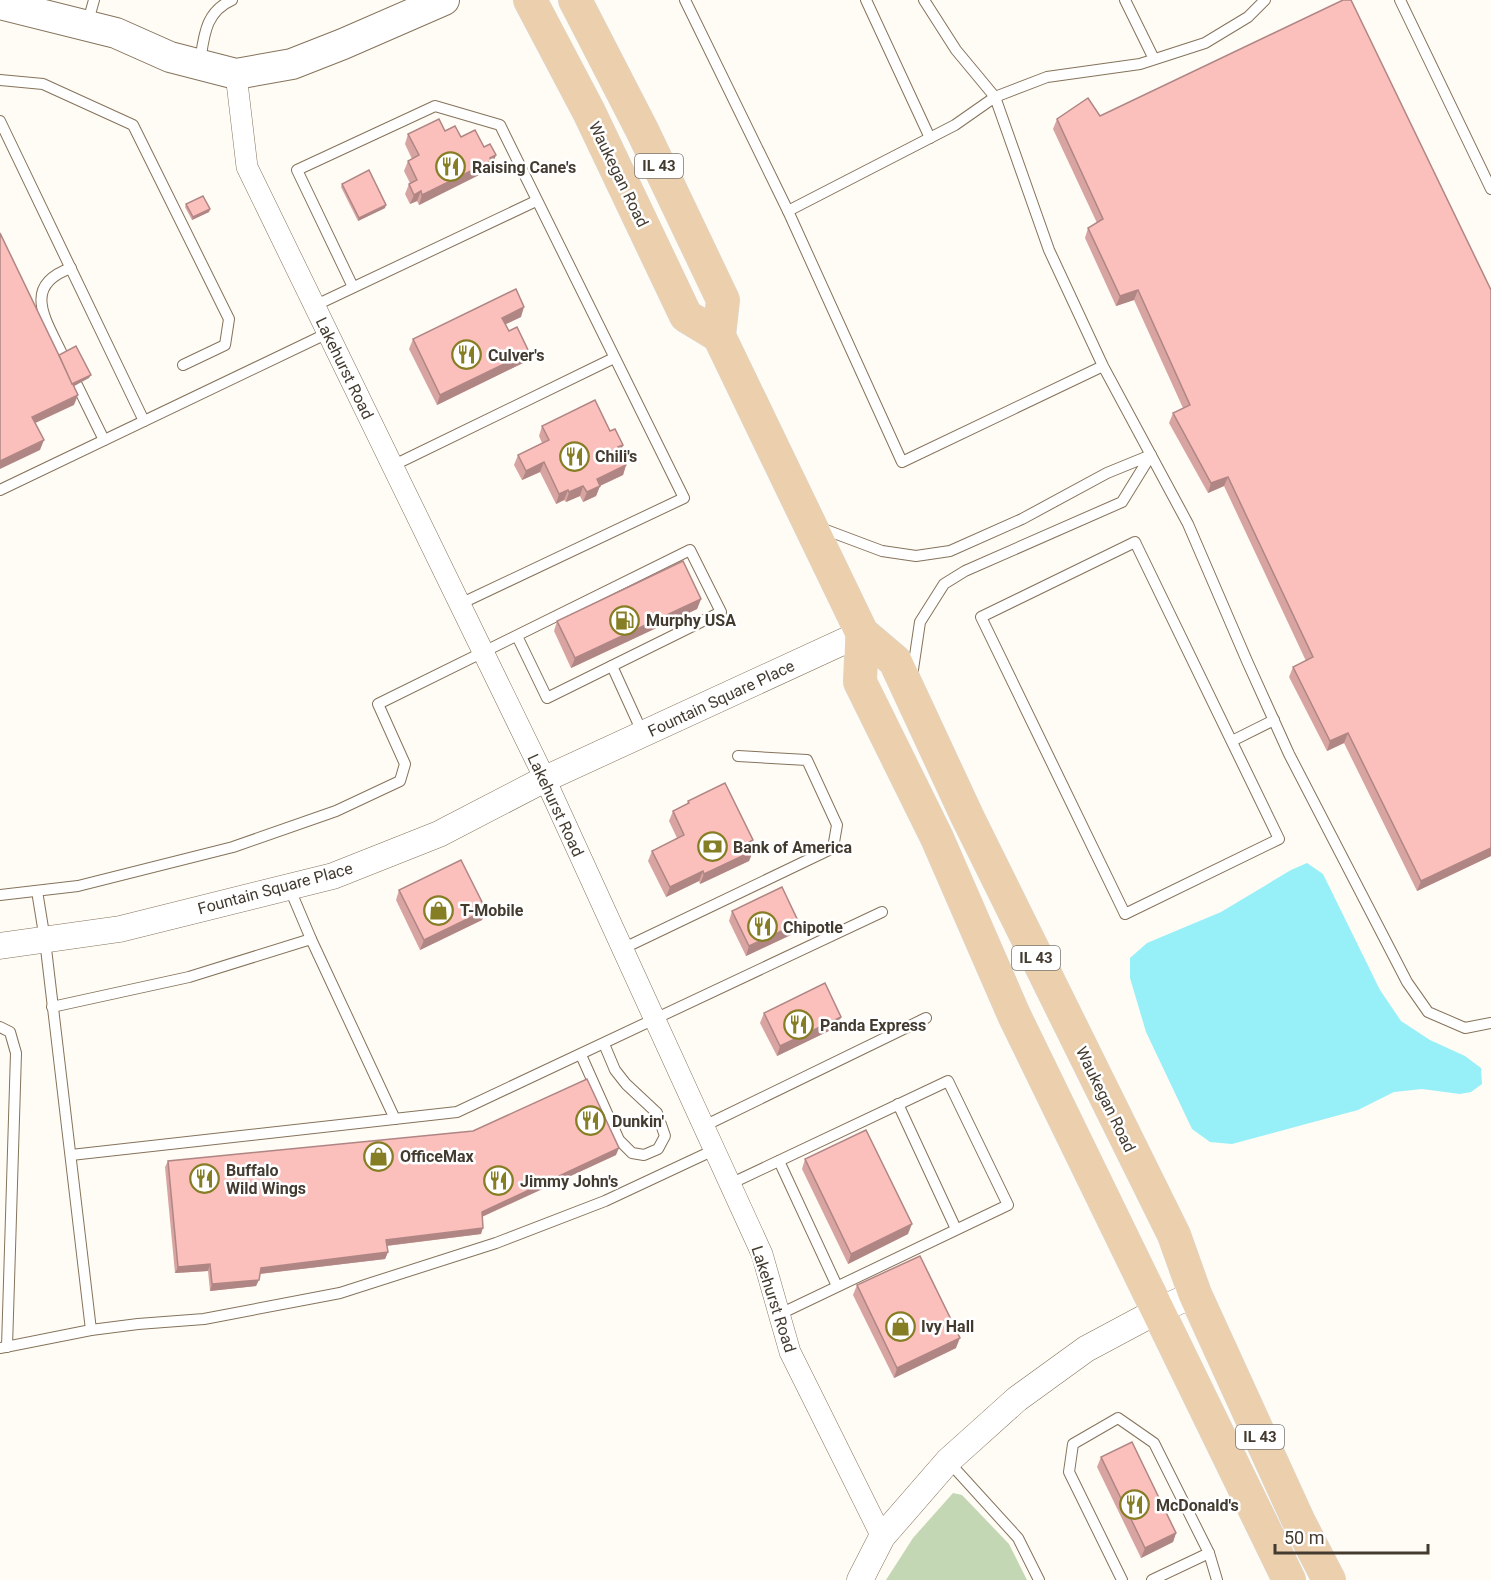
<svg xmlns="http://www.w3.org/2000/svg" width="1491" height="1580" font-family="Roboto,sans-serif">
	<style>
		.green { fill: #c4d7b4 }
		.water { fill: #97f0f8 }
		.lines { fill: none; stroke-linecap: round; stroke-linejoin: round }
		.service-casing { stroke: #85735b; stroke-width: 12 }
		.minor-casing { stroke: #85735b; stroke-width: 22 }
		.tertiary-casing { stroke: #85735b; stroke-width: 27 }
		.secondary-casing { stroke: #85735b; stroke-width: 32 }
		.primary-casing { stroke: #d9d8d6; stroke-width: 34 }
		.service { stroke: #fff; stroke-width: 10 }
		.minor { stroke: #fff; stroke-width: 21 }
		.tertiary { stroke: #fff; stroke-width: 26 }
		.secondary { stroke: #fff; stroke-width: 30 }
		.primary { stroke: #ecd0ae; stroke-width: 33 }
		.wall { fill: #d8a4a2 }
		.shaded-wall { fill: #b08684 }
		.building { fill: #fbbfbc; stroke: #b08684; stroke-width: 1.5 }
		.labels { text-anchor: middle; stroke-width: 5; stroke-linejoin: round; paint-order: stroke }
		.shield { fill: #fff; stroke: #7b766e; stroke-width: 1.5 }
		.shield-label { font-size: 15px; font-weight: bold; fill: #433b30 }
		.poi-label { font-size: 16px; font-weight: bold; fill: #433b30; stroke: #fff; text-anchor: start }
		.street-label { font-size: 16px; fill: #433b30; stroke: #fff }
	</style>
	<rect width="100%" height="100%" fill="#fffbf5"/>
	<polygon class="green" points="953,1493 962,1495 1009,1544 1027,1580 886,1580 913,1538"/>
	<polygon class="water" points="1307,863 1323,874 1380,990 1401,1021 1430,1040 1465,1056 1481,1068 1482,1084 1471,1092 1460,1094 1422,1089 1394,1092 1358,1110 1232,1144 1210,1142 1192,1129 1146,1032 1130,978 1130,958 1147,943 1221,912 1291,870"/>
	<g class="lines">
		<defs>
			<g id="service">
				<polyline points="685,0 788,211"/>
				<polyline points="866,0 930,138"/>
				<polyline points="924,0 956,50 995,97 1047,77 1140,64 1205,43 1248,17 1265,0"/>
				<polyline points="1125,0 1154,59"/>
				<polyline points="1400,0 1491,189"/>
				<polyline points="87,25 94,0"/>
				<path d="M200 62C204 36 205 12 232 0"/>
				<polyline points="0,80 43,84 133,125 229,319 225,345 183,365"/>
				<polyline points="0,121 144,421"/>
				<polyline points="353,287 297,170 435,106 500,125 684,498 460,604"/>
				<polyline points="314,306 536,201"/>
				<path d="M63 356C47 321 20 286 71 268"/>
				<polyline points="1103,366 902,462 788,211 955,125 995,97 1049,250 1103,366 1188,524 1247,661 1289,754 1407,982 1428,1012 1465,1028 1491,1023"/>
				<polyline points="77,385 104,440"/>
				<polyline points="392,466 614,358"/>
				<polyline points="0,490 328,333"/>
				<polyline points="818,527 882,551 916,556 950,551 1022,519 1107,473 1151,455 1122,502 965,571 944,584 920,622 912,676"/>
				<polygon points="1135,542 1279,839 1125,914 981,617"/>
				<polyline points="612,666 643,734"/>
				<polyline points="1232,741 1274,720"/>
				<polyline points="289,887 311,939"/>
				<polyline points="37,891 45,940 91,1330 138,1324 204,1319 340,1293 496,1243 605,1201 714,1150"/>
				<polyline points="0,895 78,886 233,847 336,811 400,781 405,764 378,704 690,550 721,612 547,698 517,636"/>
				<polyline points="622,949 833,848 837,825 807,760 738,756"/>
				<polyline points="52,1007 189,977 311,939 395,1119"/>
				<polyline points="0,1027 10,1032 16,1053 7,1347"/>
				<polyline points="581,1055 619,1140 632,1153 644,1155 658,1149 665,1136 657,1113 626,1084 615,1070 604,1044"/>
				<polyline points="898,1104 956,1229"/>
				<polyline points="702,1127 926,1018"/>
				<polyline points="71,1155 457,1112 882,912"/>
				<polyline points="779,1161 837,1286"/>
				<polyline points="730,1184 948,1081 1008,1205 780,1314"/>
				<polyline points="0,1348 91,1330"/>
				<polyline points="948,1461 1018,1538 1039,1580"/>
				<polyline points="1122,1580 1069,1472 1073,1444 1118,1418 1154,1443 1209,1553 1217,1580"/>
				<polyline points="1152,1580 1209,1553"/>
			</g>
			<polyline id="minor" points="236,74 247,167 545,779 762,1254 790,1352 882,1537"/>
			<g id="tertiary">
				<polyline points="0,946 120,929 333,876 439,834 545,779 862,633"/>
				<polyline points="860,1580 882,1537 948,1461 1017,1399 1086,1349 1159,1310 1195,1294"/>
			</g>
			<polyline id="secondary" points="0,4 116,33 170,57 236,74 292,64 343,44 444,0"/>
			<g id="primary">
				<polyline points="530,0 589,112 686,316 719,336"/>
				<polyline points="575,0 642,130 723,300 719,336 862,633 895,661 967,816 1174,1235 1195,1294 1299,1522 1329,1580"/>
				<polyline points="862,633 860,682 937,838 1014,1015 1289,1580"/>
			</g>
		</defs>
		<use href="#service" class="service-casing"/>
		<use href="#minor" class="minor-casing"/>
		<use href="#tertiary" class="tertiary-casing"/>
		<use href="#secondary" class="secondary-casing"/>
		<use href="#primary" class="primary-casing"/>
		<use href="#service" class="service"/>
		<use href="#minor" class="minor"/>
		<use href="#tertiary" class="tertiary"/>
		<use href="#secondary" class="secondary"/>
		<use href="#primary" class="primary"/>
	</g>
	<g class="wall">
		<polygon points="1100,116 1491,290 1491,856 1417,891 1344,743 1327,751 1289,677 1293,667 1306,661 1224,486 1208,493 1169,423 1173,413 1183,408 1134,300 1116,306 1085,238 1088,228 1097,223 1053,129 1057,119"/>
		<polygon points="445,131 484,147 496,155 492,165 489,167 487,171 419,205 417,201 410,204 405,194 409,184 410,183 404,171 408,161 412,159 405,144 408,134"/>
		<polygon points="342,184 385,208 358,221 341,187"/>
		<polygon points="186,204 210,209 209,212 192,220 185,207"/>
		<polygon points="521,317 505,324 509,331 529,352 525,362 437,405 409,349 413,339"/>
		<polygon points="542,426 610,431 623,445 620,452 626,465 623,475 600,486 596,496 583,502 580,496 566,502 564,500 556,504 540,472 522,480 514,465 518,455 542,443 539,436"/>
		<polygon points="701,599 697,609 571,668 554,631 557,621"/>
		<polygon points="688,801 753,840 751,846 753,851 749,861 700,884 699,881 666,897 648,861 652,851 677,838 669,821 673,811 687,804"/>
		<polygon points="399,890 486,910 482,920 420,950 396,900"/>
		<polygon points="732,911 795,933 746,956 729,921"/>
		<polygon points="764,1013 841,1017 837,1027 777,1056 760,1023"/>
		<polygon points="616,1155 482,1217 481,1234 387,1246 388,1252 385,1259 260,1274 256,1286 210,1291 208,1271 175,1273 165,1167 168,1161"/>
		<polygon points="805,1159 908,1234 848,1264 802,1169"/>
		<polygon points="857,1285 956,1348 894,1378 853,1295"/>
		<polygon points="1101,1457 1176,1533 1173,1542 1141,1558 1097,1467"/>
	</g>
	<g class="shaded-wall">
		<polygon points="496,155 492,165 489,167 487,171 419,205 422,195"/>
		<polygon points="421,191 417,201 410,204 414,195"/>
		<polygon points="386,205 385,208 358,221 359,218"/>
		<polygon points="210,209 209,212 192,220 193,217"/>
		<polygon points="1138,290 1134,300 1116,306 1120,296"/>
		<polygon points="524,307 521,317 498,328 502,318"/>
		<polygon points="529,352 525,362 437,405 440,395"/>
		<polygon points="91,375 89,378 67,390 68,386"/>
		<polygon points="78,395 74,405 29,426 32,417"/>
		<polygon points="44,440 40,450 0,469 0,461"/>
		<polygon points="623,445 620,454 618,447"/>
		<polygon points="544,462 540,472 522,480 526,471"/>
		<polygon points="626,465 623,475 593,489 597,479"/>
		<polygon points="1228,477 1224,486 1208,493 1211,483"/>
		<polygon points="583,486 580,496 566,502 569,492"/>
		<polygon points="600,486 596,496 583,502 587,492"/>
		<polygon points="568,490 564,500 556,504 559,494"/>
		<polygon points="701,599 697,609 571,668 575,658"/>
		<polygon points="1348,733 1344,743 1327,751 1330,741"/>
		<polygon points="1491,848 1491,856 1417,891 1421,881"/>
		<polygon points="753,851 749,861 700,884 704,874"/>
		<polygon points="703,871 699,881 666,897 670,887"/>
		<polygon points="486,910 482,920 420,950 424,940"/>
		<polygon points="799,923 795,933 746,956 749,946"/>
		<polygon points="841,1017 837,1027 777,1056 780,1046"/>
		<polygon points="619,1148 616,1155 479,1218 482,1212"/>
		<polygon points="912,1224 908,1234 848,1264 851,1254"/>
		<polygon points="483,1228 481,1234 384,1246 386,1240"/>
		<polygon points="388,1252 385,1259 258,1274 261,1268"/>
		<polygon points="210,1264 208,1271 175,1273 178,1267"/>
		<polygon points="259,1280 256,1286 210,1291 212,1284"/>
		<polygon points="960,1338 956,1348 894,1378 897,1368"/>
		<polygon points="1176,1533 1173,1542 1141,1558 1145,1548"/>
	</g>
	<g class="building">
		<polygon points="1343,0 1351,0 1491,290 1491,848 1421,881 1348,733 1330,741 1293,667 1313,657 1228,477 1211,483 1173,413 1190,405 1138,290 1120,296 1088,228 1103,219 1057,119 1088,98 1100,116"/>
		<polygon points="439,119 445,131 455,126 461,137 475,130 484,147 490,144 496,155 490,158 491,161 422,195 421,191 414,195 409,184 417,180 408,161 419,155 408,134"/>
		<polygon points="369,170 386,205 359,218 342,184"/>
		<polygon points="203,196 210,209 193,217 186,204"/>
		<polygon points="0,233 78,395 32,417 44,440 0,461"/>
		<polygon points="516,289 524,307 502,318 509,331 517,327 529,352 440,395 413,339"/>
		<polygon points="76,346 91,375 72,384 59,355"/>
		<polygon points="595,400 610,431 615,429 623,445 618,447 626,465 597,479 600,486 587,492 583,486 569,492 568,490 559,494 544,462 526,471 518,455 549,440 542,426"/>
		<polygon points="683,561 701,599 575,658 557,621"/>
		<polygon points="725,783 753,840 749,842 753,851 704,874 703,871 670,887 652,851 684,835 673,811 689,803 688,801"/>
		<polygon points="461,860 486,910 424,940 399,890"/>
		<polygon points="782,887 799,923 749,946 732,911"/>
		<polygon points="825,983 841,1017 780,1046 764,1013"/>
		<polygon points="587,1079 619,1148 482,1212 483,1228 386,1240 388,1252 261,1268 259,1280 212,1284 210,1264 178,1267 168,1161 473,1131"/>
		<polygon points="866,1130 912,1224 851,1254 805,1159"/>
		<polygon points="920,1256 960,1338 897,1368 857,1285"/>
		<polygon points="1132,1442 1176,1533 1145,1548 1101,1457"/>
	</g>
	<defs>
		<symbol id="restaurant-ring" viewBox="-11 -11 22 22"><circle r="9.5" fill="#fff" stroke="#867e24" stroke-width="1.5"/><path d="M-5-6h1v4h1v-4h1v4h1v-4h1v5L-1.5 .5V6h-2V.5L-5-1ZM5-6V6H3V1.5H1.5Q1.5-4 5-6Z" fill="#867e24"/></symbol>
		<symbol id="fuel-ring" viewBox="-11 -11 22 22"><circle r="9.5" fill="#fff" stroke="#867e24" stroke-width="1.5"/><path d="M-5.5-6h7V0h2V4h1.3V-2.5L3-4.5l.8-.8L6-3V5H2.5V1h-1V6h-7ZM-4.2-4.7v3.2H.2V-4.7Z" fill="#867e24"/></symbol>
		<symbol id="bank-ring" viewBox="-11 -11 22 22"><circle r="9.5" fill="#fff" stroke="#867e24" stroke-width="1.5"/><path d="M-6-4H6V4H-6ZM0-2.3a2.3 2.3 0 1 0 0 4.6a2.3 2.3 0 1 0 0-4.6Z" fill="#867e24"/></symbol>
		<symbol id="shop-ring" viewBox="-11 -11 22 22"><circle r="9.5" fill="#fff" stroke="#867e24" stroke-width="1.5"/><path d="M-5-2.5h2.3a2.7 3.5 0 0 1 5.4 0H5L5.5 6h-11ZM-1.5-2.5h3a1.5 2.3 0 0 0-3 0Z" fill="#867e24"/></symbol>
	</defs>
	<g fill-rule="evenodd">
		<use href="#restaurant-ring" x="434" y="150" width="33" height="33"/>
		<use href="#restaurant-ring" x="450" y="338" width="33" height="33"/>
		<use href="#restaurant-ring" x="558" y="440" width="33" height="33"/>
		<use href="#fuel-ring" x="608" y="604" width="33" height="33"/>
		<use href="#bank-ring" x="696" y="830" width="33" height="33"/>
		<use href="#shop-ring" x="422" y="894" width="33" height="33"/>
		<use href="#restaurant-ring" x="746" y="910" width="33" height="33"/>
		<use href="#restaurant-ring" x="782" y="1008" width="33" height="33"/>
		<use href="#restaurant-ring" x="574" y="1104" width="33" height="33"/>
		<use href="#shop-ring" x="362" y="1140" width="33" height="33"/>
		<use href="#restaurant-ring" x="188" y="1162" width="33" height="33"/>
		<use href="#restaurant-ring" x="482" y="1164" width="33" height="33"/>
		<use href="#shop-ring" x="884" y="1310" width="33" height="33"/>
		<use href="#restaurant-ring" x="1118" y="1488" width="33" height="33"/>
	</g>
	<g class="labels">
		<g class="shield">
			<rect x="635" y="154" width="48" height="24" rx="4.5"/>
			<rect x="1012" y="946" width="48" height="24" rx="4.5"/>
			<rect x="1236" y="1425" width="48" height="24" rx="4.5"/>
		</g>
		<g class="shield-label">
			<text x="659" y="171">IL 43</text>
			<text x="1036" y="963">IL 43</text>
			<text x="1260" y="1442">IL 43</text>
		</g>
		<g class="poi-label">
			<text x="472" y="173">Raising Cane's</text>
			<text x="488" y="361">Culver's</text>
			<text x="595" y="462">Chili's</text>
			<text x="646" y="626">Murphy USA</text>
			<text x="733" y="853">Bank of America</text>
			<text x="460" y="916">T-Mobile</text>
			<text x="783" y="933">Chipotle</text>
			<text x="820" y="1031">Panda Express</text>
			<text x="612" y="1127">Dunkin'</text>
			<text x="400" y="1162">OfficeMax</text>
			<text x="226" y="1176">Buffalo<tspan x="226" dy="18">Wild Wings</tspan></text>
			<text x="520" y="1187">Jimmy John's</text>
			<text x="921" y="1332">Ivy Hall</text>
			<text x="1156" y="1511">McDonald's</text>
		</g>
		<g class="street-label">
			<text transform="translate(619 174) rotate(64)" y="6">Waukegan Road</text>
			<text transform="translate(345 368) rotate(64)" y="6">Lakehurst Road</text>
			<text transform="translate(721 698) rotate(-25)" y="6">Fountain Square Place</text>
			<text transform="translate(556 805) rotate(65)" y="6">Lakehurst Road</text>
			<text transform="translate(275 888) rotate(-15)" y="6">Fountain Square Place</text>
			<text transform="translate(1106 1099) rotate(64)" y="6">Waukegan Road</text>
			<text transform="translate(774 1299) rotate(72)" y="6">Lakehurst Road</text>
		</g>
	</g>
	<path d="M1275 1544v9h153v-9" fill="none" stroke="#433b30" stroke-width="3"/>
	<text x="1284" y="1544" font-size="18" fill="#433b30" stroke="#ffffff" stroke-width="4.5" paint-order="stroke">50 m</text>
</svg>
